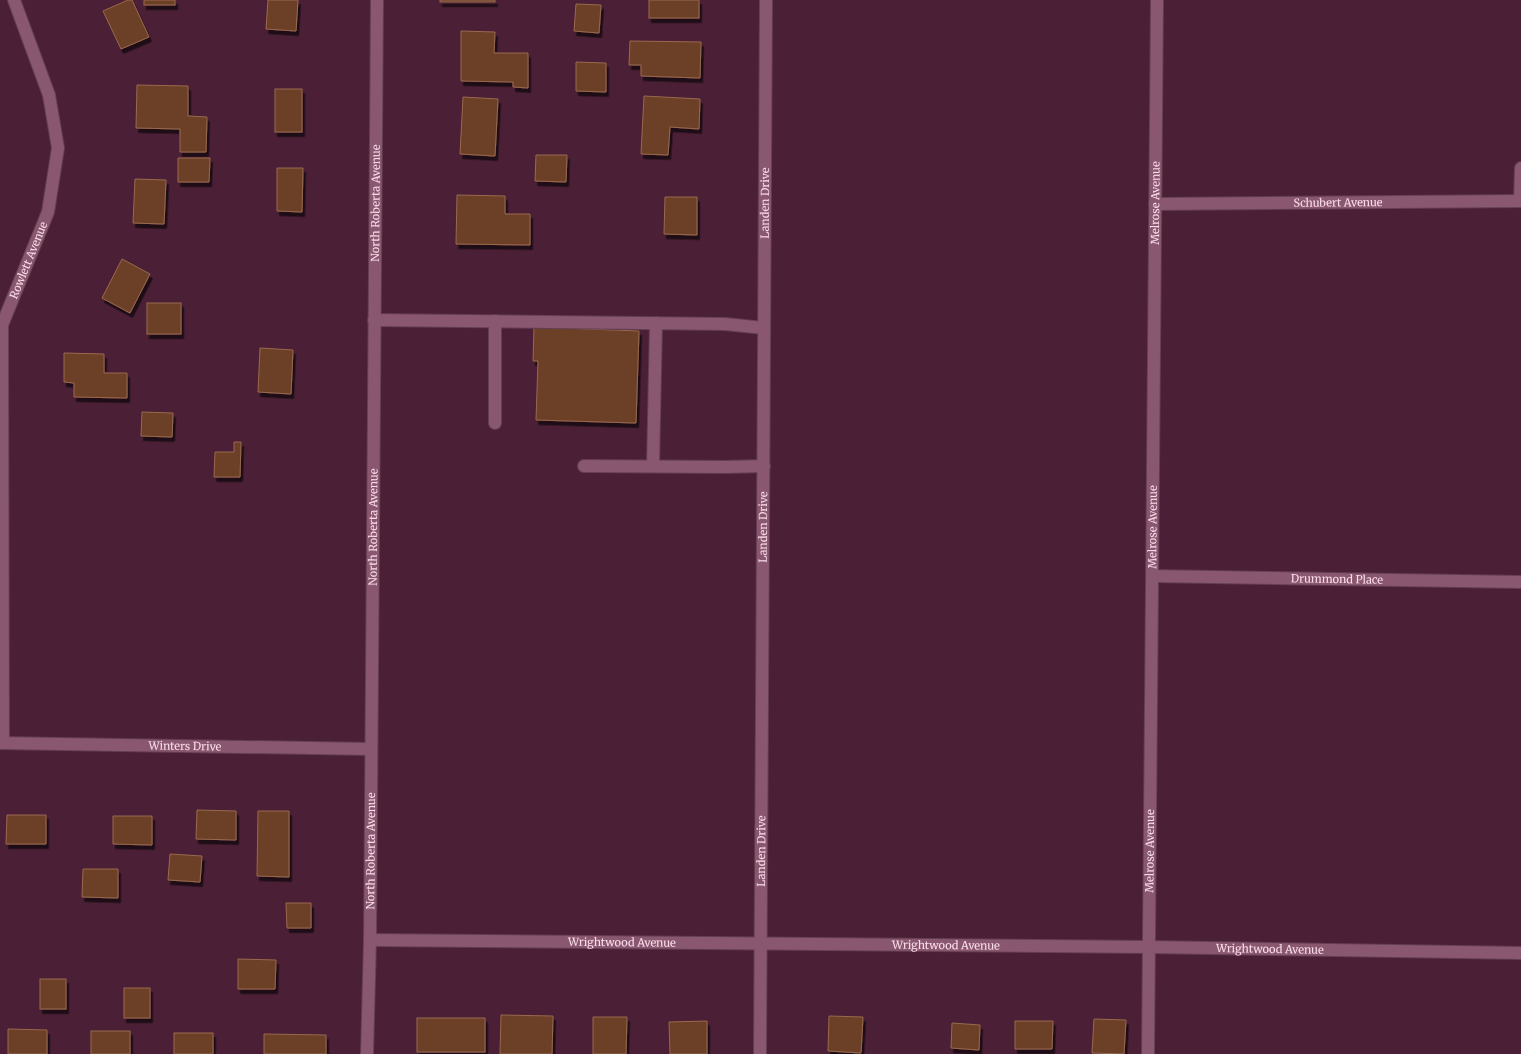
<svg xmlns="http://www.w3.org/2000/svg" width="1521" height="1054" font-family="Merriweather,serif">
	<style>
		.building { fill: #6c3f26; stroke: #99694e; filter: url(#shadow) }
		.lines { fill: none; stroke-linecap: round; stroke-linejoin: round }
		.minor-casing { stroke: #643e53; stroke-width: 14 }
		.minor { stroke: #89576f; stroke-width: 12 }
		.labels { text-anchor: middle; stroke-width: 4; stroke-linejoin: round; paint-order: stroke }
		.street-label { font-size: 11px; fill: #fbddea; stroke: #4b2036 }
	</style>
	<defs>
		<filter id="shadow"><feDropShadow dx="2.5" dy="4.5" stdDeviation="0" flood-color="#0009"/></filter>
	</defs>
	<rect width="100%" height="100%" fill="#4b2036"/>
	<g class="building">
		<polygon points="128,0 132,0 149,37 121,49 103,11"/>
		<rect x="144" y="0" width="31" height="5"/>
		<polygon points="268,0 298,0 296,31 266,29"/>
		<rect x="440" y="0" width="55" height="2"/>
		<rect x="649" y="0" width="50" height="18"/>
		<polygon points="576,4 601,5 599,33 574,31"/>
		<polygon points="461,31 495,32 494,53 528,53 528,88 513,87 513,82 461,81"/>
		<polygon points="630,41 701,42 700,78 641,76 641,65 629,65"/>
		<polygon points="576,62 606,63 606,92 576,91"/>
		<polygon points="137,85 188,86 188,116 207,117 206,152 180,152 180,129 136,128"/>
		<rect x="275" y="89" width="27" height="43"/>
		<polygon points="644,96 700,99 699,129 670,127 668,155 641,154"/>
		<polygon points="463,97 498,99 495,156 460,154"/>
		<polygon points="536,155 567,155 566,182 535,181"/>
		<polygon points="178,158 210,158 209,182 178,182"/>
		<polygon points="277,168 303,168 302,212 277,211"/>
		<polygon points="135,179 166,180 164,224 133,223"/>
		<polygon points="457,195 505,196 505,214 530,214 530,245 456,244"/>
		<polygon points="665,197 697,197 697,235 664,234"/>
		<polygon points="122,259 150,274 130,313 102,298"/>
		<rect x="147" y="303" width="34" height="31"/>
		<polygon points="534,327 639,331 636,423 536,420 538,361 533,361"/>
		<polygon points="260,348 293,350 291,394 258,392"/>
		<polygon points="64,353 104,354 104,373 127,373 127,398 74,397 74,383 64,382"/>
		<polygon points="142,412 173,413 172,437 141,436"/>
		<polygon points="234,442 241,442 240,477 214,477 215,452 234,452"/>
		<polygon points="197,810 236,811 236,840 196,839"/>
		<polygon points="258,811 289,811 289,877 257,876"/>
		<polygon points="7,815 46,815 46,844 6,844"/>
		<polygon points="113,816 152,816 152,845 113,844"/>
		<polygon points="170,854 202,856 200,882 168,880"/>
		<polygon points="83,869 118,869 118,898 82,897"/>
		<polygon points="286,903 311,903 311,928 287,928"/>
		<polygon points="238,959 276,960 275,989 238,989"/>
		<rect x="40" y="979" width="26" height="30"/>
		<rect x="124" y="988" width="26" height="30"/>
		<polygon points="501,1015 553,1016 552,1054 500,1054"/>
		<polygon points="829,1016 863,1017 861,1053 828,1051"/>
		<polygon points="593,1017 627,1017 626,1054 593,1054"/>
		<rect x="417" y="1018" width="68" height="34"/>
		<polygon points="1094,1019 1126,1020 1124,1054 1092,1053"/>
		<polygon points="707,1021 707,1054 670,1054 669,1022"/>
		<polygon points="1015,1021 1053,1021 1052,1049 1015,1049"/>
		<polygon points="952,1023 980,1025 979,1050 951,1048"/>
		<polygon points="8,1029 47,1030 47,1054 8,1054"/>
		<rect x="91" y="1031" width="39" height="23"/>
		<rect x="174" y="1033" width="39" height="21"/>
		<polygon points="264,1034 326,1035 326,1054 264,1054"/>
	</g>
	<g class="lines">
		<defs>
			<g id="minor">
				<polyline points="1520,201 1521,168"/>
				<path id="s1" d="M1155 204 1521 201"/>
				<polyline points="374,320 725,324 764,328"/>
				<polyline points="495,423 495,321"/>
				<polyline points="584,466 725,467 764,466"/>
				<polyline points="653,466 656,323"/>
				<path id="s2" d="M1152 576 1521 582"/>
				<path id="s3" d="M0 743 371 749"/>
				<path id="s4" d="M3 743 2 325 48 212 58 148 49 95 14 0"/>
				<path id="s5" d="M370 940 1149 947 1521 953"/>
				<path id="s6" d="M367 1054 370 940 377 0"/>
				<path id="s7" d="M760 1054 766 0"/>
				<path id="s8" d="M1148 1054 1157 0"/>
			</g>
		</defs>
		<use href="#minor" class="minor-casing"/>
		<use href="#minor" class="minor"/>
	</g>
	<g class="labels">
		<g class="street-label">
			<text dy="4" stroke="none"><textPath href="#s1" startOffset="183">Schubert Avenue</textPath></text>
			<text dy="4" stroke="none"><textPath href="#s6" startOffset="851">North Roberta Avenue</textPath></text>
			<text dy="4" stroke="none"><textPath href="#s7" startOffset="851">Landen Drive</textPath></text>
			<text dy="4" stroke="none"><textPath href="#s8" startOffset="851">Melrose Avenue</textPath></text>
			<text dy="4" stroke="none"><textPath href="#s4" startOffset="488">Rowlett Avenue</textPath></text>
			<text dy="4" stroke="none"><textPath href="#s6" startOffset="527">North Roberta Avenue</textPath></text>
			<text dy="4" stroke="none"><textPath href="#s7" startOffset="527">Landen Drive</textPath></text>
			<text dy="4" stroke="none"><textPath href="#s8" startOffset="527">Melrose Avenue</textPath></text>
			<text dy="4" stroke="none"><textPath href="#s2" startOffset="185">Drummond Place</textPath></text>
			<text dy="4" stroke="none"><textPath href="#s3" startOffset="185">Winters Drive</textPath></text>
			<text dy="4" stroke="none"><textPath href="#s6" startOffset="203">North Roberta Avenue</textPath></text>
			<text dy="4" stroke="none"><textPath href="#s7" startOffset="203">Landen Drive</textPath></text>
			<text dy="4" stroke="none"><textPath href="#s8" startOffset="203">Melrose Avenue</textPath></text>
			<text dy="4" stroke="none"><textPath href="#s5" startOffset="252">Wrightwood Avenue</textPath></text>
			<text dy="4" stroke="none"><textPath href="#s5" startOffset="576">Wrightwood Avenue</textPath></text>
			<text dy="4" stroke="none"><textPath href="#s5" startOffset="900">Wrightwood Avenue</textPath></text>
		</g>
	</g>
</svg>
